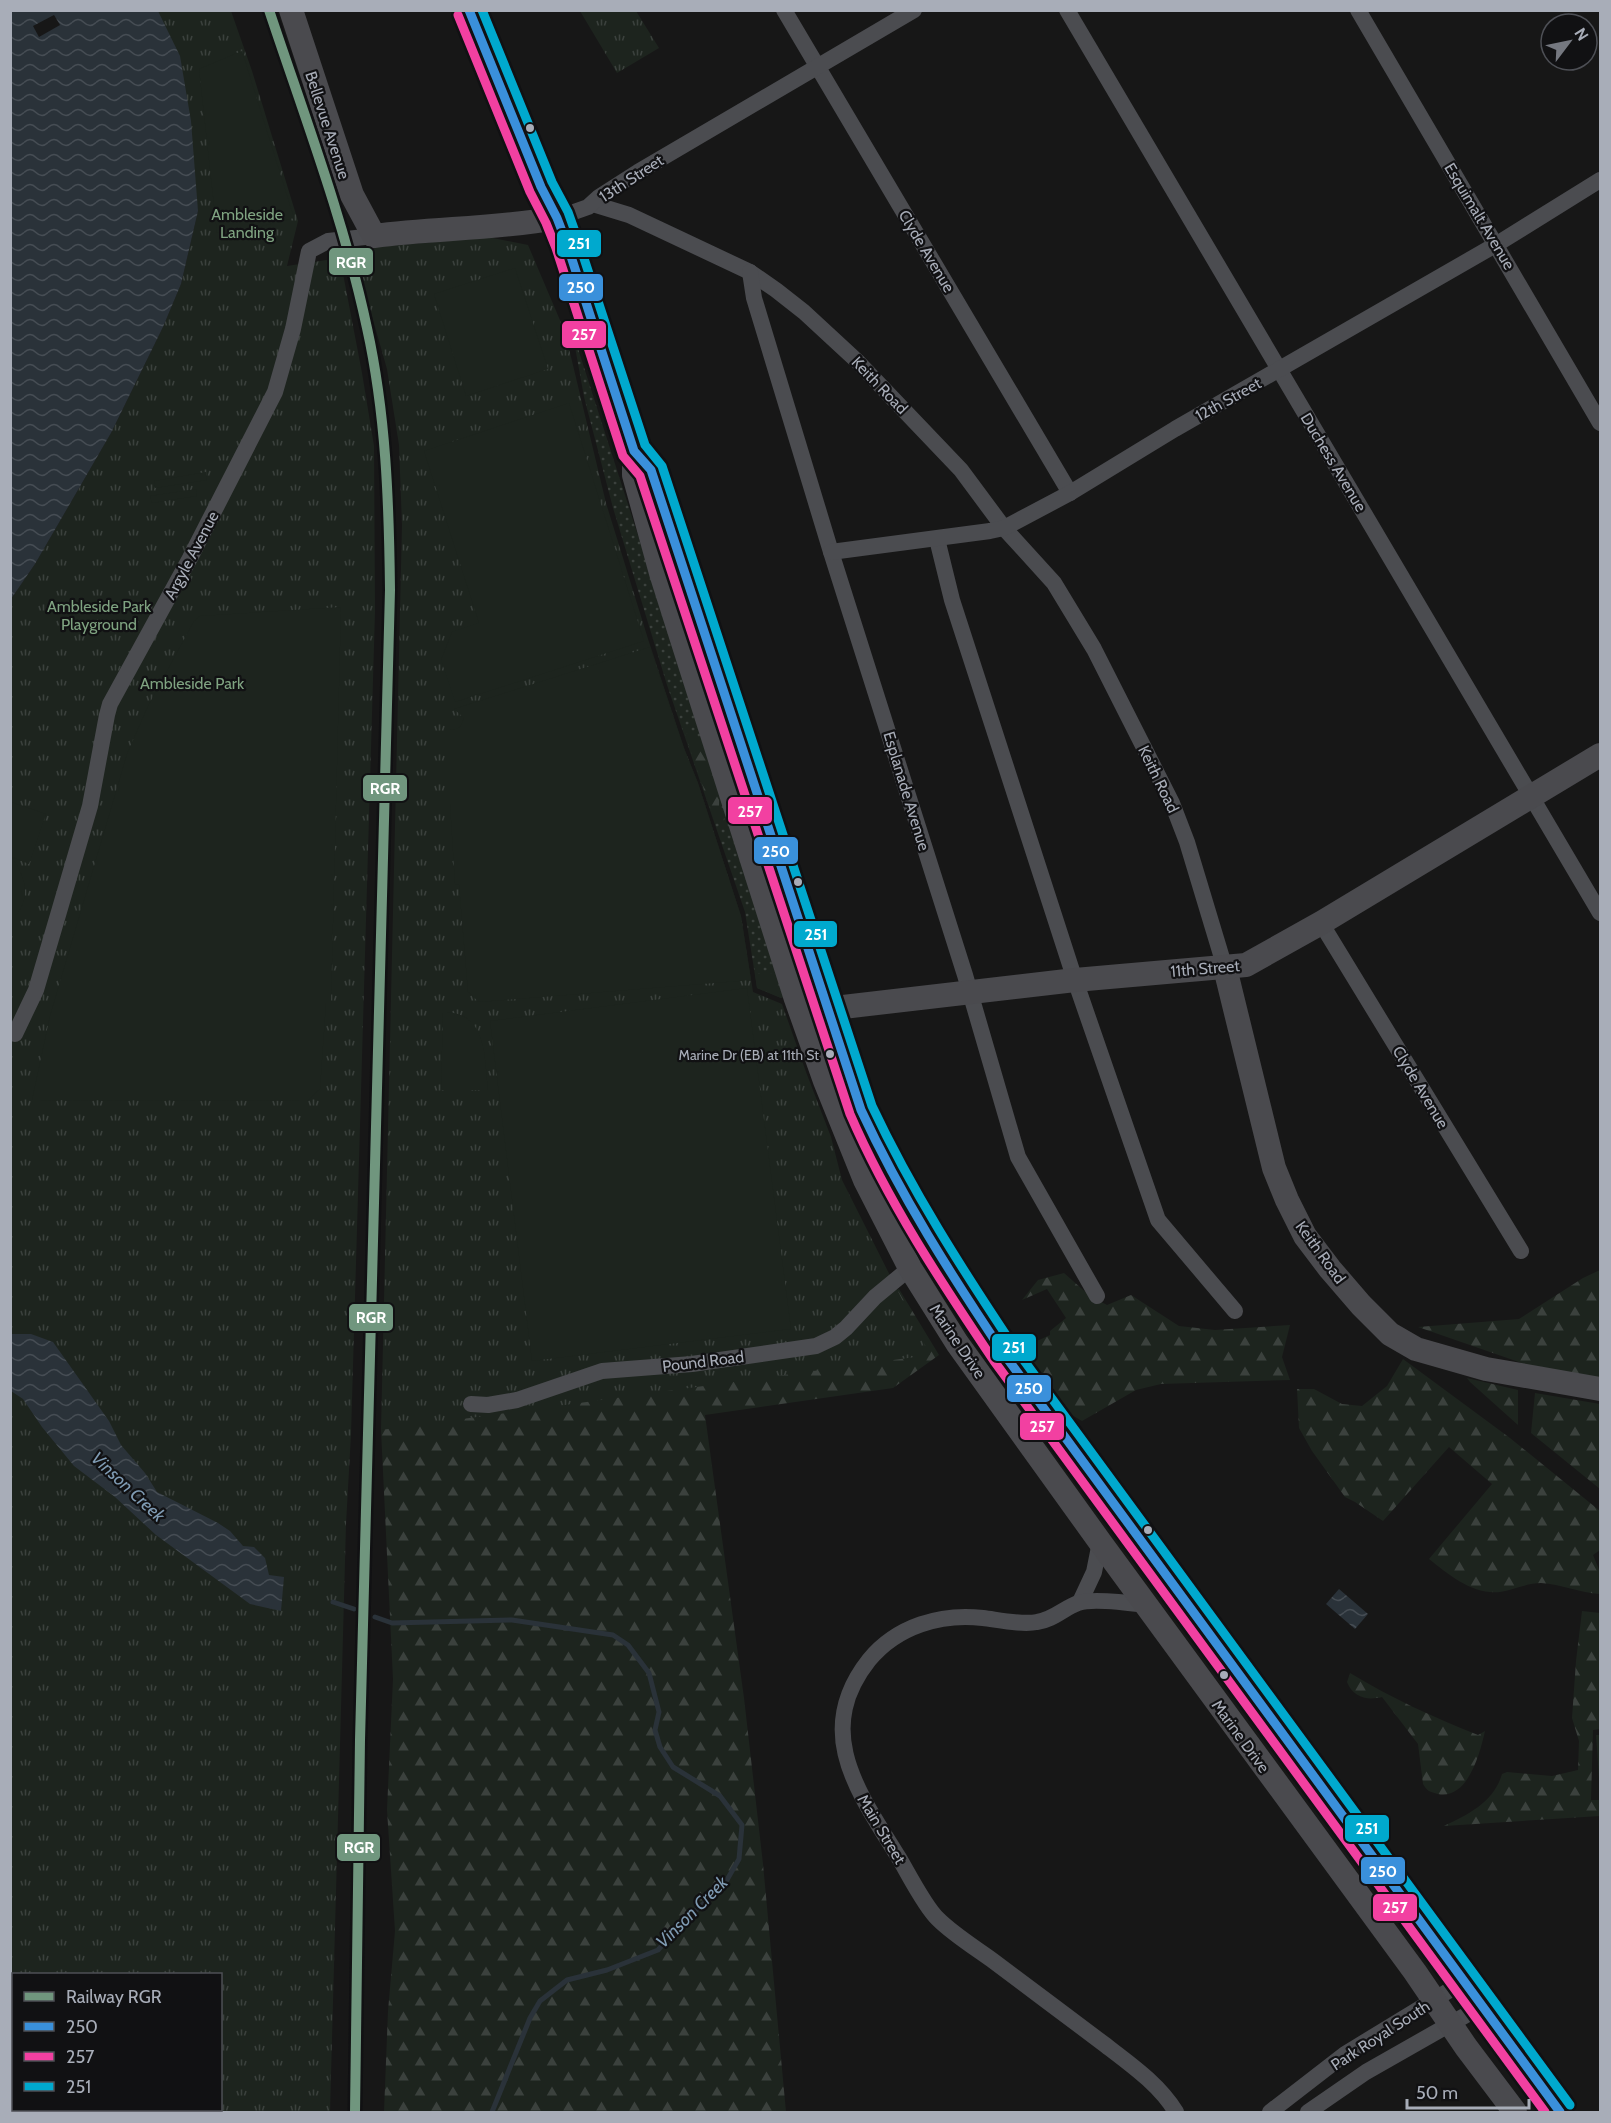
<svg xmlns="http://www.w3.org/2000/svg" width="1611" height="2123" font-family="Cabin,sans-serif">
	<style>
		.grass { fill: url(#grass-dots) }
		.forest { fill: url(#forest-firs) }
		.park { fill: url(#park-tufts); fill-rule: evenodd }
		.pitch { fill: #1d241e }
		.water { fill: url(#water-waves) }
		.pier { fill: #171717 }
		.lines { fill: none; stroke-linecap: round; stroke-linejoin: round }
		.stream { stroke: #2a3239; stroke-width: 5 }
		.street { stroke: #4b4c50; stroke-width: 16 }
		.secondary { stroke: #4a4a4e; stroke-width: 24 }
		.bus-1-casing { stroke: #111113; stroke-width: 14 }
		.bus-2-casing { stroke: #111113; stroke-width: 14 }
		.bus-3-casing { stroke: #111113; stroke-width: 14 }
		.bus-1 { stroke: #3a90db; stroke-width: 9 }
		.bus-2 { stroke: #f240a1; stroke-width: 9 }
		.bus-3 { stroke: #00a9ce; stroke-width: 9 }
		.rail-1-casing { stroke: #111113; stroke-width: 15 }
		.rail-1 { stroke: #70967e; stroke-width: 10 }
		.bus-dot { fill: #a8adb8; stroke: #111113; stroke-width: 2 }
		.labels { text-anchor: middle; stroke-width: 4.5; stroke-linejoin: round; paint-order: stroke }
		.bus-label { font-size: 14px; fill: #a8adb8; stroke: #111113; text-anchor: end }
		.street-label { font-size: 16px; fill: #a8adb8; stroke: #111113 }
		.park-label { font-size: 16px; fill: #7fa381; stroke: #111113 }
		.water-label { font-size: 18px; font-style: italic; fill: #7f9bb3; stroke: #111113 }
		.line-badge { stroke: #111113; stroke-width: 2 }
		.badge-label { font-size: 16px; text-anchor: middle; font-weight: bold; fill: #fff }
	</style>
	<defs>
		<pattern id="grass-dots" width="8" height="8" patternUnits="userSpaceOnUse" patternTransform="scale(1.5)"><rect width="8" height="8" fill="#1d241e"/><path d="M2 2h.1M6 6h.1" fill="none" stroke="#3b413d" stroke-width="1.8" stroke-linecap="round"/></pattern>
		<pattern id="forest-firs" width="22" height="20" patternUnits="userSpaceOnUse" patternTransform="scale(1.5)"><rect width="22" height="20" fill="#1d241e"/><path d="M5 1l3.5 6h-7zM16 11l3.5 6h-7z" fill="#3b413d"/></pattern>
		<pattern id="park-tufts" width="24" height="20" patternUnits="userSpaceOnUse" patternTransform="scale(1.5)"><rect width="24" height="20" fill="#1d241e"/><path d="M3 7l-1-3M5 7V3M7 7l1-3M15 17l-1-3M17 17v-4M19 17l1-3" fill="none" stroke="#3b413d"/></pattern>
		<pattern id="water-waves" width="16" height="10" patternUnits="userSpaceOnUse" patternTransform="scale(1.5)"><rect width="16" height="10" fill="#2a3239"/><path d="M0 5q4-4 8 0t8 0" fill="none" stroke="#464d54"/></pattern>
	</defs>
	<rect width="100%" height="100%" fill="#171717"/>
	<polygon class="grass" points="572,330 786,996 781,998 757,988 745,912 667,685 613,508 584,397"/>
	<g class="forest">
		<polygon points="688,733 695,740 706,745 719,788 719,808 724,818 723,823 719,824 713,816 685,734"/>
		<polygon points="779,973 786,996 781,998 757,988 755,974"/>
		<polygon points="1600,1270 1600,1378 1536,1368 1418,1327 1519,1319 1583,1278"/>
		<polygon points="1064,1273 1090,1296 1107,1305 1131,1295 1179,1326 1215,1330 1290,1325 1282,1357 1290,1380 1161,1384 1136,1390 1082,1421 1055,1405 1028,1365 1026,1346 1050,1335 1050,1331 1066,1318 1047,1289 1022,1300 1038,1280"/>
		<polygon points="899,1289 939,1355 893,1388 705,1415 744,1698 763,1864 786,2112 384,2112 388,2011 395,1931 387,1810 393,1679 381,1430 533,1401"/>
		<path d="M1403 1359 1510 1438 1600 1511V1550L1593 1555 1600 1572V1594C1580 1593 1561 1584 1541 1583 1527 1583 1513 1590 1500 1592 1473 1595 1449 1575 1429 1559L1492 1484 1449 1447 1383 1521 1355 1502 1345 1497 1312 1451 1299 1428 1297 1389H1314L1342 1404 1362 1406 1387 1386Z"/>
		<polygon points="1467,1378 1518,1390 1518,1425 1470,1382"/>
		<polygon points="1535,1393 1600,1404 1600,1489 1531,1433"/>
		<path d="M1582 1611 1600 1613V1729L1593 1730 1591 1800H1600V1816L1444 1826C1469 1814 1494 1802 1502 1774L1507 1772 1552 1776 1578 1770 1579 1741 1572 1718 1576 1661Z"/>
		<path d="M1350 1673C1391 1698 1433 1717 1478 1735L1485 1731C1480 1753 1468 1800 1438 1794 1430 1792 1427 1791 1423 1784L1418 1744 1382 1697C1367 1701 1353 1697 1347 1682Z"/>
	</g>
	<g class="park">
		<path d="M158 11H231L252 71 298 221 287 266 340 258 362 373 374 446 375 611 351 1434 346 1524 330 2112H11V599L35 564 111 433 163 327 181 284 198 211ZM14 1974H220V2110H14Z"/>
		<polygon points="580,11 636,11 659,48 617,73"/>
		<polygon points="488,237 528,245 565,332 606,503 648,639 684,748 698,783 741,916 753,992 782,1004 806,1072 831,1137 842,1180 930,1355 381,1430 402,525 399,445 387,369 356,260 363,251 377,247"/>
	</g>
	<g class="pitch">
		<polygon points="242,51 294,218 247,230 217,233 199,69"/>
		<polygon points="515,268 548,369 466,396 434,294"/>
		<polygon points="569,403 644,641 455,702 441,660 452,632 479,623 424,451"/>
		<polygon points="206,472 207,480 155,488 154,481"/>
		<polygon points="196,489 197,496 152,503 150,496"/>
		<polygon points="341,607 331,1003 326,1003 320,1089 307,1101 32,1100 50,1016 127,754 148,706 194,621 200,616"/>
		<path d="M650 647 684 748 698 783 741 916 751 980 479 1002 468 992 459 885 455 884 450 804V730C459 729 461 727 464 718L454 709Z"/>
		<path d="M11 802 46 814 29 864 12 857C27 880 32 900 11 921Z"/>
		<polygon points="747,988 791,1329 532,1361 490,1021"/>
		<path d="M443 1012C488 1012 484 1057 488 1090H441Z"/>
		<polygon points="1596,1735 1600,1735 1600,1794"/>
	</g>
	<g class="water">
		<polygon points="11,11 158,11 180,56 191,121 198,211 181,284 163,327 111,433 35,564 11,599"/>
		<polygon points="11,1334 31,1334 53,1342 109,1421 121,1445 145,1473 157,1492 218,1523 230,1531 243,1546 254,1547 265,1558 269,1575 284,1577 281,1611 250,1604 156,1535 115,1497 74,1466 42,1427 23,1399 11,1391"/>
		<polygon points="1339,1589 1368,1614 1355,1629 1326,1604"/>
	</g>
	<polygon class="pier" points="54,15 60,25 39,37 33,26"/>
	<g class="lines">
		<g class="stream">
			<polyline points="333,1602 354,1609"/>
			<polyline points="375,1617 392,1623 512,1620 613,1635 628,1645 649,1673 659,1712 655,1730 660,1747 673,1767 720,1796 742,1825 739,1859 724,1885 681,1924 658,1950 607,1970 567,1980 540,2001 530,2018 492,2112"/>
		</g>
		<g class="street">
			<polyline points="784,10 1070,493"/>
			<polyline points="1067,10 1600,913"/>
			<polyline points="1358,10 1600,423"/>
			<polyline points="593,204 629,215 680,239 750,272 776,290 804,312 857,361 961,470 1004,528 1054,583 1094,649 1172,803 1187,842 1225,968"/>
			<polyline points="557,218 588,207 599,197 638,172 914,10"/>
			<polyline points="750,272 754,298 831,552 965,975 1018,1157 1097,1296"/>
			<polyline points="937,539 952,600 1075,980 1158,1220 1235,1311"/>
			<polyline points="831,552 990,531 1004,528 1070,493 1175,429 1497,244 1600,180"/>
			<polyline points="1321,923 1521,1251"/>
			<polyline points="15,1034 36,990 90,806 107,715 110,704 190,558 275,392 293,329 309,251 328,241 374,236"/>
			<polyline points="471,1404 488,1405 517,1400 602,1371 692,1364 816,1346 835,1337 846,1328 875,1297 910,1268"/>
			<polyline points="1080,1602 1094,1572 1100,1542"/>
			<path d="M1146 1605C1131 1603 1091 1598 1078 1603 1064 1608 1053 1620 1037 1622 1023 1625 999 1620 983 1618 941 1613 897 1626 869 1660 812 1732 859 1793 899 1858 908 1873 925 1907 938 1919 953 1934 974 1947 992 1960 1029 1988 1067 2016 1104 2044 1130 2064 1159 2084 1176 2112"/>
			<polyline points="1270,2112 1345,2054 1463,1982"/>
			<polyline points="1308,2112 1366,2072 1482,2006"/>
		</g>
		<g class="secondary">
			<path d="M291 10 352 195 374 236C435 228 497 229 557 218"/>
			<polyline points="469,10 541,187 557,218 567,244 634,451 634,475 661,573 796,999 825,1081 865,1180 910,1268 957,1343 1100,1542 1415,1972 1466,2047 1515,2112"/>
			<path d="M634 451 651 470 861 1110C899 1197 951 1275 1004 1354L1560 2112"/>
			<polyline points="1225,968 1274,1168 1287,1200 1305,1236 1330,1269 1361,1305 1390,1334 1416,1349 1486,1369 1600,1389"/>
			<polyline points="826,1009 1075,980 1246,965 1321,923 1600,755"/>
		</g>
		<defs>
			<path id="bus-1" d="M469 10 541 187 557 218 567 244 634 451 651 470 861 1110C901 1196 951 1275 1004 1354L1560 2112"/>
			<path id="bus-2" d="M458 15 530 192 546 223 556 248 623 456 640 476 850 1114C888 1202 941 1282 994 1361L1545 2112"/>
			<path id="bus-3" d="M482 10 552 182 568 212 578 240 645 445 662 466 872 1106C912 1191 962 1269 1014 1347L1570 2105"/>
		</defs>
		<use href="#bus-1" class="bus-1-casing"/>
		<use href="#bus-2" class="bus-2-casing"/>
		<use href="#bus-3" class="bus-3-casing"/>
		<use href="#bus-1" class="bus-1"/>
		<use href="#bus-2" class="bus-2"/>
		<use href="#bus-3" class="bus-3"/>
		<defs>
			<path id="rail-1" d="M269 10C304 115 344 220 367 328 386 414 389 502 390 590L360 1740 355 2112"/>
		</defs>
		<use href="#rail-1" class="rail-1-casing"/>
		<use href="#rail-1" class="rail-1"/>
	</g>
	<g class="bus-dot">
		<circle cx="530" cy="128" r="5"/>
		<circle cx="798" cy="882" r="5"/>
		<circle cx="830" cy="1054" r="5"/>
		<circle cx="1148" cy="1530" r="5"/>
		<circle cx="1224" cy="1675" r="5"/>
	</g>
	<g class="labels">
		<g class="bus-label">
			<text x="819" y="1060">Marine Dr (EB) at 11th St</text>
		</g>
		<g class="street-label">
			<text transform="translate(328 125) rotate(72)" y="6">Bellevue Avenue</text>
			<text transform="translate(631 178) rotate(-33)" y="6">13th Street</text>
			<text transform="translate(1480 216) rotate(59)" y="6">Esquimalt Avenue</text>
			<text transform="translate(927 251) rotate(59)" y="6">Clyde Avenue</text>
			<text transform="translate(880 385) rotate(46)" y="6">Keith Road</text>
			<text transform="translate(1228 399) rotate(-29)" y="6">12th Street</text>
			<text transform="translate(1334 462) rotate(59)" y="6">Duchess Avenue</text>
			<text transform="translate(191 555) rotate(-62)" y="6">Argyle Avenue</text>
			<text transform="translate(1159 779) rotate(64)" y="6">Keith Road</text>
			<text transform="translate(907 791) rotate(73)" y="6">Esplanade Avenue</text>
			<text transform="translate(1205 968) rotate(-5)" y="6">11th Street</text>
			<text transform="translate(1421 1087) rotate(59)" y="6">Clyde Avenue</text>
			<text transform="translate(1321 1252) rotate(54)" y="6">Keith Road</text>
			<text transform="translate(958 1341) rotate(56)" y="6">Marine Drive</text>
			<text transform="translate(703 1361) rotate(-7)" y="6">Pound Road</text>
			<text transform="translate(1241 1736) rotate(54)" y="6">Marine Drive</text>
			<text transform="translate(882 1829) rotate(59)" y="6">Main Street</text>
			<text transform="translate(1380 2035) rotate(-33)" y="6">Park Royal South</text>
		</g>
		<g class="park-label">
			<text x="247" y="220">Ambleside<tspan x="247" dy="18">Landing</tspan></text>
			<text x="99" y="612">Ambleside Park<tspan x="99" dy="18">Playground</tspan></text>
			<text x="192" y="689">Ambleside Park</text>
		</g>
		<g class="water-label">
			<text transform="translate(128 1487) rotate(43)" y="6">Vinson Creek</text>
			<text transform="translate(692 1912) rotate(-45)" y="6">Vinson Creek</text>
		</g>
	</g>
	<g class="line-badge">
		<rect x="556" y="229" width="46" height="29" rx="6" fill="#00a9ce"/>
		<rect x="328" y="247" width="46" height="29" rx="6" fill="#70967e"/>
		<rect x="558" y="273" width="46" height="29" rx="6" fill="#3a90db"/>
		<rect x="561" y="320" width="46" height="29" rx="6" fill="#f240a1"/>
		<rect x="362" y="774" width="46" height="28" rx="6" fill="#70967e"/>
		<rect x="727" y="796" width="46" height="29" rx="6" fill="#f240a1"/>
		<rect x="753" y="836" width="46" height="29" rx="6" fill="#3a90db"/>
		<rect x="793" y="920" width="45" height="28" rx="6" fill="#00a9ce"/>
		<rect x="348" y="1303" width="46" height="29" rx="6" fill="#70967e"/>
		<rect x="991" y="1333" width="46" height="29" rx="6" fill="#00a9ce"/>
		<rect x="1006" y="1374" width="46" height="29" rx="6" fill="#3a90db"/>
		<rect x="1019" y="1412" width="46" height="29" rx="6" fill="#f240a1"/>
		<rect x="1344" y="1814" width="46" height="29" rx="6" fill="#00a9ce"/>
		<rect x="336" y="1833" width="45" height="29" rx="6" fill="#70967e"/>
		<rect x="1360" y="1856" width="46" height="29" rx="6" fill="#3a90db"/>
		<rect x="1372" y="1893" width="46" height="29" rx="6" fill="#f240a1"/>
	</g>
	<g class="badge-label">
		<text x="579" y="249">251</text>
		<text x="351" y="268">RGR</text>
		<text x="581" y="293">250</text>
		<text x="584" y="340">257</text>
		<text x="385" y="794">RGR</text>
		<text x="750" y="817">257</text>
		<text x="776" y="857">250</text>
		<text x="816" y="940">251</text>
		<text x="371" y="1323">RGR</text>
		<text x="1014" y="1353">251</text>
		<text x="1029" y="1394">250</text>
		<text x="1042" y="1432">257</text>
		<text x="1367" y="1834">251</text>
		<text x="359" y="1853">RGR</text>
		<text x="1383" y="1877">250</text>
		<text x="1395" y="1913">257</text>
	</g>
	<rect width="1611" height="2123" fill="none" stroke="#a8adb8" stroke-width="24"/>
	<rect x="12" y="1973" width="210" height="138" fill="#111113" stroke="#4d4f55" stroke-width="1.5"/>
	<rect x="24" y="1992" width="30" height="9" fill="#70967e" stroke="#4d4f55" stroke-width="1.5"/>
	<text x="66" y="2003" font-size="18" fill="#a8adb8">Railway RGR</text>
	<rect x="24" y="2022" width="30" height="9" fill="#3a90db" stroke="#4d4f55" stroke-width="1.5"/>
	<text x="66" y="2033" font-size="18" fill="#a8adb8">250</text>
	<rect x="24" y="2052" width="30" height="9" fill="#f240a1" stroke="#4d4f55" stroke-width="1.5"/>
	<text x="66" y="2063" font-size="18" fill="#a8adb8">257</text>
	<rect x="24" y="2082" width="30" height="9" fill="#00a9ce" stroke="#4d4f55" stroke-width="1.5"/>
	<text x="66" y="2093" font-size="18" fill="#a8adb8">251</text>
	<g transform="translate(1569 42) rotate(58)"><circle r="28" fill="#111113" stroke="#4d4f55" stroke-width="1.5"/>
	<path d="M0-4.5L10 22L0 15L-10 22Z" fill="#757880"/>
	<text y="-9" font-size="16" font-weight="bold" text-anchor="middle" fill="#a8adb8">N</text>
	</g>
	<path d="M1407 2099v9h122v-9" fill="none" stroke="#a8adb8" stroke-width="3"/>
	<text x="1416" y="2099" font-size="18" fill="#a8adb8" stroke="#111113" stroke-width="4.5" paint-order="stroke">50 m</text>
</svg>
